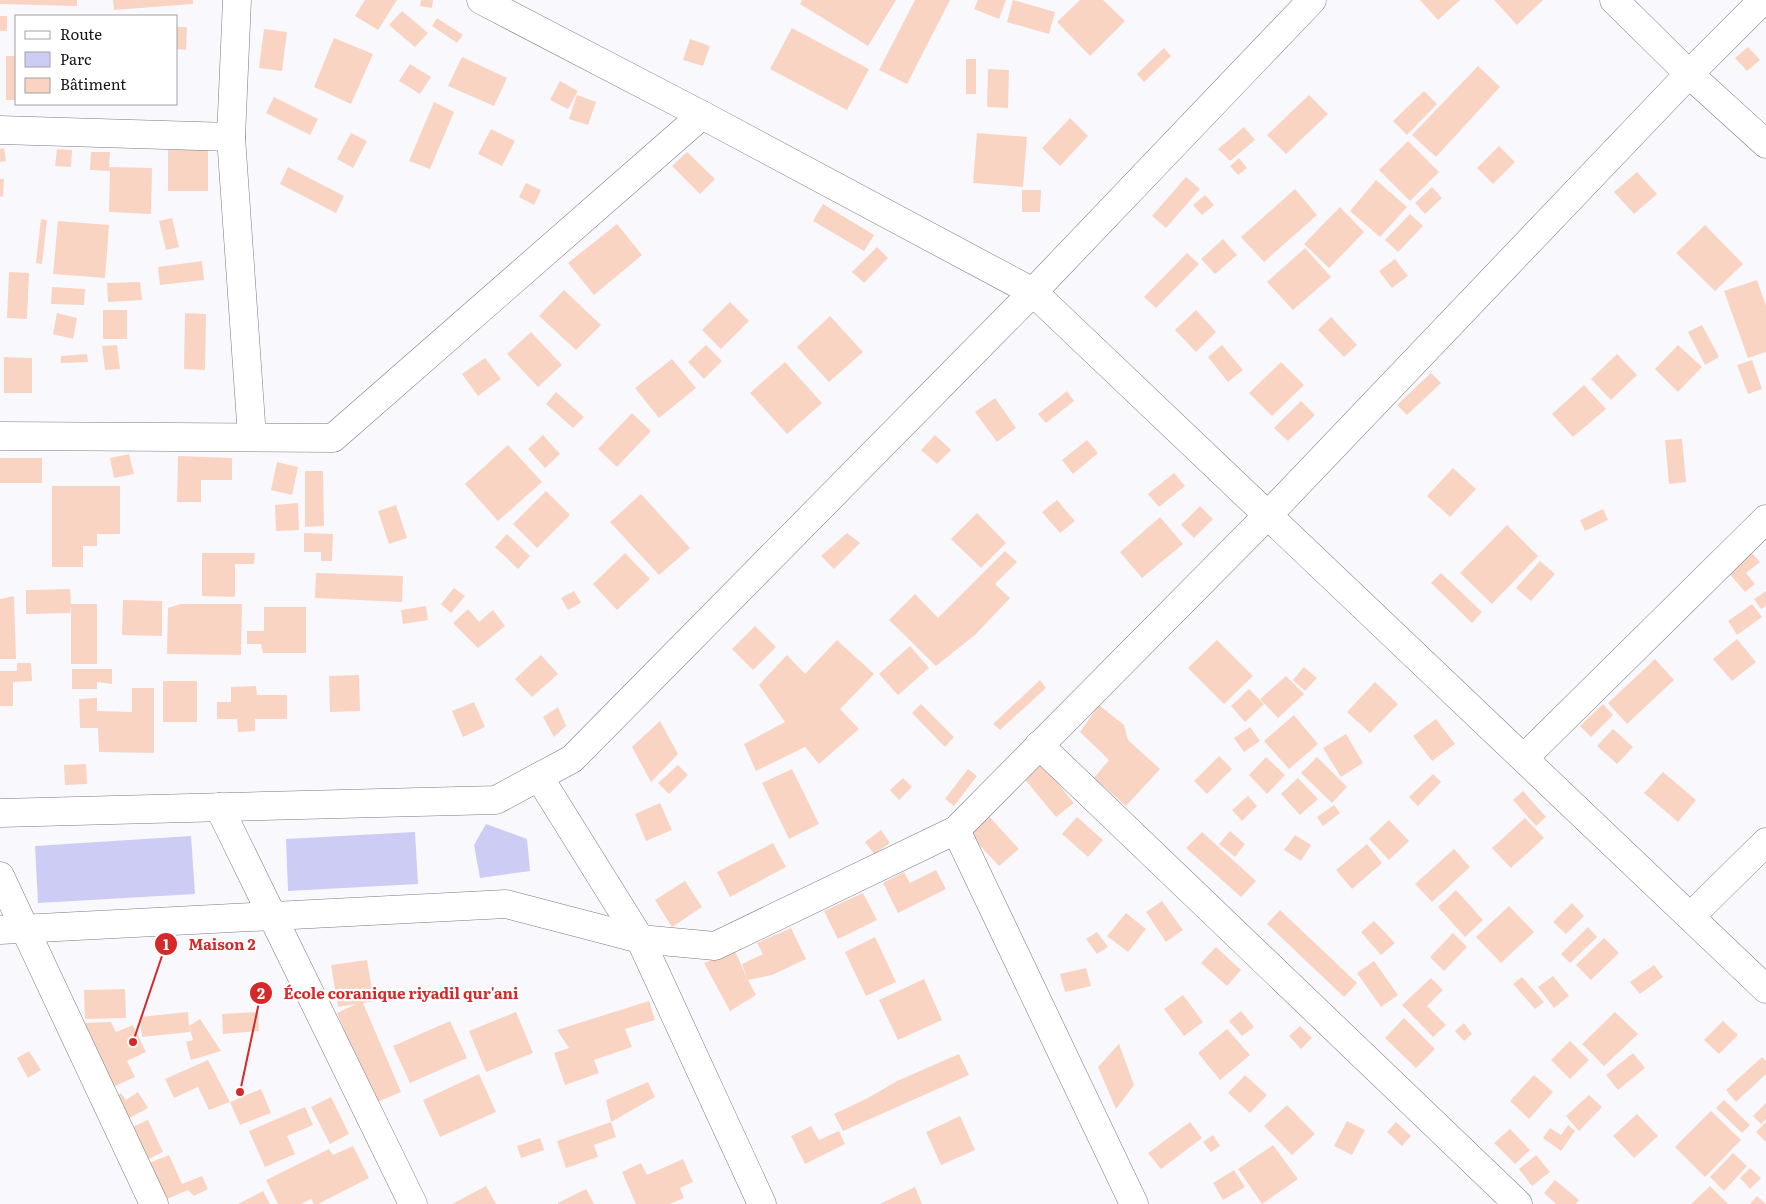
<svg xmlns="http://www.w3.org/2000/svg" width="1766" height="1204" font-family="Literata,serif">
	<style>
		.green { fill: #ccccf5 }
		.building { fill: #f9d4c3 }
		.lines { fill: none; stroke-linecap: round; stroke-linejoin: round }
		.minor-casing { stroke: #797982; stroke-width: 29 }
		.minor { stroke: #fff; stroke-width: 28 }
		.leader { fill: none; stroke: #d62828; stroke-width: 2 }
		.callout-dot { fill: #d62828; stroke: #fff; stroke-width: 2 }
		.mark-label { font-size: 15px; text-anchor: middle; font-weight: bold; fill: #fff }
		.callout-label { font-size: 15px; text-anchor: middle; font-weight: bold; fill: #d62828; stroke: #fff; stroke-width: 4.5; stroke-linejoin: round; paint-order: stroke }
	</style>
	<rect width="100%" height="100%" fill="#f9f9fd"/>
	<g class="green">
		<polygon points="486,824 527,839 530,871 480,878 474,845"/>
		<polygon points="415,832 418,884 288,891 286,839"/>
		<polygon points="191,836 195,894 38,903 35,846"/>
	</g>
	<g class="building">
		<polygon points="0,0 77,0 77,6 0,4"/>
		<polygon points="113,0 193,0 193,4 114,10"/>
		<polygon points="365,0 397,0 378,30 355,16"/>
		<polygon points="421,0 433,0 432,8 420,6"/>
		<polygon points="802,0 896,0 868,46 800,4"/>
		<polygon points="915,0 950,0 907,84 879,70"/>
		<polygon points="978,0 1006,0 999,19 974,9"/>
		<polygon points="1013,0 1055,12 1049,34 1007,22"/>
		<polygon points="1080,0 1103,0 1125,21 1090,56 1057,22"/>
		<polygon points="1420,0 1460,0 1438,20"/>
		<polygon points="1494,0 1543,0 1517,25"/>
		<polygon points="402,11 428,33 415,47 389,25"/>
		<rect x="0" y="16" width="7" height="15"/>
		<polygon points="437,18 463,35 457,43 432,26"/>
		<polygon points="176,27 187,27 186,50 176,49"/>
		<polygon points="792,28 869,69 847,110 770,69"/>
		<polygon points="264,29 287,32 282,71 259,68"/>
		<polygon points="334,38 373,54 351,104 314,87"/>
		<polygon points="690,39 710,46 703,66 683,60"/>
		<polygon points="1748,47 1760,60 1747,71 1735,58"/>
		<polygon points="1164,48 1171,56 1144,82 1137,74"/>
		<rect x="6" y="56" width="10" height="44"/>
		<polygon points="462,57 507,78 494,106 448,86"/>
		<rect x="966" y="59" width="10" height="35"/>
		<polygon points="410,64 431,77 420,94 399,81"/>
		<polygon points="1478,66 1500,87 1436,157 1412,135"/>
		<polygon points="988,69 1009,70 1008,108 987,107"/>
		<polygon points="560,81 578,91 568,109 550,100"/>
		<polygon points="1424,91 1437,104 1407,135 1393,121"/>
		<polygon points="577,95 596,102 588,125 569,119"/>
		<polygon points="1309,95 1328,114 1286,154 1267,135"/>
		<polygon points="274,97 318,119 310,135 266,113"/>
		<polygon points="434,102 454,112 430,169 409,161"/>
		<polygon points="1070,118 1088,136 1060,166 1042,148"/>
		<polygon points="1244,127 1255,140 1230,161 1218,149"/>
		<polygon points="491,129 515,141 502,166 478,154"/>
		<polygon points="351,133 367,141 353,168 337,159"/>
		<polygon points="977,133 1027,137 1023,187 973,183"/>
		<polygon points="1408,141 1439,172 1410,201 1379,170"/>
		<polygon points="1499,146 1515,162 1493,184 1477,168"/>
		<polygon points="4,148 6,161 0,162 0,149"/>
		<polygon points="57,149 72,150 71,167 55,166"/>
		<rect x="168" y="150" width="40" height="41"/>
		<polygon points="91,152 110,152 109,167 152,168 151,214 109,212 110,171 90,170"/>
		<polygon points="687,152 715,179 700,194 672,166"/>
		<polygon points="1239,158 1247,168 1238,175 1230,166"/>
		<polygon points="288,167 344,196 336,213 280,184"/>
		<polygon points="1637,172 1657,194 1634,214 1614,192"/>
		<polygon points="1186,177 1200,189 1166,228 1152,216"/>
		<polygon points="0,179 4,179 3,197 0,196"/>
		<polygon points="1376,180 1407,207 1380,237 1350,211"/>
		<polygon points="526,183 541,190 534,205 519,197"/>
		<polygon points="1432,187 1442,198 1425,214 1415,203"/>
		<polygon points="1295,189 1317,215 1264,262 1241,237"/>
		<polygon points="1022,190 1041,190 1040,212 1022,212"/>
		<polygon points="1205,195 1214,205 1202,215 1193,205"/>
		<polygon points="823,204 874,235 864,251 813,221"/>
		<polygon points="1340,207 1364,232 1329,268 1304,244"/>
		<polygon points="1410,214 1423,226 1398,252 1385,240"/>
		<polygon points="172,218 179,247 166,250 159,221"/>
		<polygon points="41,219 47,220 42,264 36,263"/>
		<polygon points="58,221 109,225 105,278 53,274"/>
		<polygon points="617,224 642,255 594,295 568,263"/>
		<polygon points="1705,225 1743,264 1715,291 1676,253"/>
		<polygon points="1223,239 1237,255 1215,274 1201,259"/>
		<polygon points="877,247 888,258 864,283 852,272"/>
		<polygon points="1305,248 1331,277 1293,310 1267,282"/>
		<polygon points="1187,253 1199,264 1156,308 1144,297"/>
		<polygon points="1395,259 1408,276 1392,288 1379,271"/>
		<polygon points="202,261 204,280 160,285 158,267"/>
		<polygon points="9,272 29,273 27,319 7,318"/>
		<polygon points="1757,280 1766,306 1766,352 1748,358 1724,291"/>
		<polygon points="140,282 142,300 108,302 107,283"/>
		<polygon points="52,287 85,289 84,305 51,304"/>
		<polygon points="564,290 601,325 576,350 539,316"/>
		<polygon points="730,302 749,321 721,349 702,330"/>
		<rect x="103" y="310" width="24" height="29"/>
		<polygon points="1196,310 1216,332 1196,352 1175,330"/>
		<polygon points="57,313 77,318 73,339 53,334"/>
		<polygon points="185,313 206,314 205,370 184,369"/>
		<polygon points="830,316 863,352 829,382 797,347"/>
		<polygon points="1331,317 1357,345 1344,357 1318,330"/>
		<polygon points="1702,325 1719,357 1705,365 1688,332"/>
		<polygon points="531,332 562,365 538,387 507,354"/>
		<polygon points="117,345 120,369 105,370 102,346"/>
		<polygon points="706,345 722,361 704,379 688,362"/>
		<polygon points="1222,345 1243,370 1228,382 1208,357"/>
		<polygon points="1678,345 1702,367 1678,392 1655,369"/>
		<polygon points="87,354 88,362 61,363 61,356"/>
		<polygon points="1617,354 1637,375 1611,400 1591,379"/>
		<polygon points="4,357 32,358 32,393 4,393"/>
		<polygon points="485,358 501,379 478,396 462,374"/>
		<polygon points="672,359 696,388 659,418 635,388"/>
		<polygon points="1752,360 1762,389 1748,394 1737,365"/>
		<polygon points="785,362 822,403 787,434 750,393"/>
		<polygon points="1281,362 1304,385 1272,416 1249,393"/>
		<polygon points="1431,373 1441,383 1407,415 1397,405"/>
		<polygon points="1584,385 1606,409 1573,437 1552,414"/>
		<polygon points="1067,391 1074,401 1046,423 1038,414"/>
		<polygon points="556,392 584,417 573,428 546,404"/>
		<polygon points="995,398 1016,428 997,442 975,412"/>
		<polygon points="1301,401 1315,415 1288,441 1274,428"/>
		<polygon points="632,413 651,431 617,467 598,449"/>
		<polygon points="543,435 560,454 545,468 528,449"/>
		<polygon points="935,435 951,450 937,464 921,450"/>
		<polygon points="1682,439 1686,482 1669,484 1665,440"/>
		<polygon points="1087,440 1098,453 1073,474 1062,460"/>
		<polygon points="508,445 542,482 498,521 465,484"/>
		<polygon points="129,454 134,474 114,478 110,458"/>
		<polygon points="178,456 232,458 232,480 201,480 201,502 177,502"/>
		<rect x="0" y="458" width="42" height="25"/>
		<polygon points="277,462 298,467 292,495 271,490"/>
		<polygon points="1453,468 1476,489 1450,517 1427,496"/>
		<polygon points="305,471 323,471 324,526 305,527"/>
		<polygon points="1174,473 1185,486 1159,507 1148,494"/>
		<polygon points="52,486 120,486 120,534 97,534 97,546 83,546 83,567 52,567"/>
		<polygon points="546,491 570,515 537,548 513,524"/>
		<polygon points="641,494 690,548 659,575 610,522"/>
		<polygon points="1057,500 1075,521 1060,533 1042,512"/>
		<polygon points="298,503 299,530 276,531 275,505"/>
		<polygon points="396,505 407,538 389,544 378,511"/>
		<polygon points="1200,506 1213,519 1194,538 1181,525"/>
		<polygon points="1603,509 1608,520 1585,531 1580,520"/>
		<polygon points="977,513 1006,543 981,568 951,539"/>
		<polygon points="1160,517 1183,544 1142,578 1120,552"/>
		<polygon points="1507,525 1538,556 1492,604 1460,573"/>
		<polygon points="304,533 333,534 332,561 321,561 321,552 304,552"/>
		<polygon points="847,533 860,543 834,569 821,556"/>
		<polygon points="507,534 530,556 518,569 495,547"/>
		<polygon points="1005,551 1017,562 995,584 1010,598 975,635 936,666 889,620 915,594 938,618"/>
		<polygon points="202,553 255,553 254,564 235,564 235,597 202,596"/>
		<polygon points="625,553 650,579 617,610 593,584"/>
		<polygon points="1752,553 1760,562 1746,573 1755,584 1745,592 1728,572"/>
		<polygon points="1540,561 1555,574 1531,601 1516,588"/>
		<polygon points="316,573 403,576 402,602 315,598"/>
		<polygon points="1441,573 1482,612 1472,623 1431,583"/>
		<polygon points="454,588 465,596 451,613 441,604"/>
		<polygon points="70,589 71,604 97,604 97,664 71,664 71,605 70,613 26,614 26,590"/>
		<polygon points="574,591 581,603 568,610 561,598"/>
		<polygon points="1766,591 1766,606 1761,609 1754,599"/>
		<polygon points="14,596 16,659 0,659 0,599"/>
		<polygon points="123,600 162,601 162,636 122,635"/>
		<polygon points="181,604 242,604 241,655 167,654 168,608"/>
		<polygon points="1752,604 1762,617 1737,635 1728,621"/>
		<polygon points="426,606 428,620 403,624 401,610"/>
		<polygon points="264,607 306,607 306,653 263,653 261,644 247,644 247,631 264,631"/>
		<polygon points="468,609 479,622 493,610 505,626 478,648 453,623"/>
		<polygon points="755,626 776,647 753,670 732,649"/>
		<polygon points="1737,639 1756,662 1732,681 1713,659"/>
		<polygon points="837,640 874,674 840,709 859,729 819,764 805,747 756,771 744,744 785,722 759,685 787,655 805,674"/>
		<polygon points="1217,640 1253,676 1224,704 1188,668"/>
		<polygon points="910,646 929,668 898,695 879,674"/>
		<polygon points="541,655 558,674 532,697 515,679"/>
		<polygon points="1655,659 1674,680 1627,724 1608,703"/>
		<polygon points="17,663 31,663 32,681 13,682 13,706 0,706 0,671 17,671"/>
		<polygon points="1304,667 1317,678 1305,691 1293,680"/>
		<polygon points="72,669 112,669 112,684 97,682 97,689 72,689"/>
		<polygon points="359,675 360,711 330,712 329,676"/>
		<polygon points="1286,676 1304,694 1278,718 1260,699"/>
		<polygon points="1040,680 1046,688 1000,730 993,724"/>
		<rect x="163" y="681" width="34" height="41"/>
		<polygon points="1375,682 1398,704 1370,733 1347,712"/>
		<polygon points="256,686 257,695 287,695 287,719 255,719 255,731 238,732 237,719 217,719 217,702 231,702 231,687"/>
		<polygon points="132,688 154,688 154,753 99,752 98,728 80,728 79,699 97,698 97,711 132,712"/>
		<polygon points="1249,689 1264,704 1245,722 1231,706"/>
		<polygon points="474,702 485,727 463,737 452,711"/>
		<polygon points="921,704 954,737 945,747 912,713"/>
		<polygon points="1603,704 1613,715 1591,737 1580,726"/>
		<polygon points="1099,705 1124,725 1128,740 1160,769 1126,806 1094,778 1109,760 1080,732"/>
		<polygon points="558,707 566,726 554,737 543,717"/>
		<polygon points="1294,715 1318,744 1289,769 1264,741"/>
		<polygon points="1436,719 1455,744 1432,761 1413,736"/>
		<polygon points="660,721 678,754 651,782 632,747"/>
		<polygon points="1250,727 1260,741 1244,752 1234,738"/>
		<polygon points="1613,729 1633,747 1617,764 1597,746"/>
		<polygon points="1346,734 1363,763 1341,777 1323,748"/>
		<polygon points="1219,756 1232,769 1207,794 1194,781"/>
		<polygon points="1266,757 1285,775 1267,794 1249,775"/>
		<polygon points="1317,757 1347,787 1332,803 1301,773"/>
		<polygon points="1041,763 1074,803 1056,817 1023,777"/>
		<polygon points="86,764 87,784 65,785 64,765"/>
		<polygon points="678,765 688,775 669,794 658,783"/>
		<polygon points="792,769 819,824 789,839 762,783"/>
		<polygon points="968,769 977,776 954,806 945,799"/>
		<polygon points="1663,772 1696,800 1678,822 1644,793"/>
		<polygon points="1433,774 1441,782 1418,806 1409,797"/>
		<polygon points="903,778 912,787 899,800 890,790"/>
		<polygon points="1298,778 1318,799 1300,815 1281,794"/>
		<polygon points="1523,791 1546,817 1536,826 1513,800"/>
		<polygon points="1248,796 1257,806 1242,821 1232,810"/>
		<polygon points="660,803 672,830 646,841 635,814"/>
		<polygon points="1334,805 1340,813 1323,826 1317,817"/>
		<polygon points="986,813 1019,849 999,866 966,831"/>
		<polygon points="1077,817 1103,840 1088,857 1062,834"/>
		<polygon points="1525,818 1544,838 1511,868 1492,848"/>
		<polygon points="1389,820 1409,841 1389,860 1369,839"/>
		<polygon points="881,830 890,843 874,854 865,842"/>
		<polygon points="1230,831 1245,844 1235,857 1219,844"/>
		<polygon points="1202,832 1256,881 1241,897 1186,848"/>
		<polygon points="1295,835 1311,845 1301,861 1284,850"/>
		<polygon points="773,843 786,867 730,897 717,872"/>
		<polygon points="1367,844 1382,863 1352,889 1336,870"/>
		<polygon points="1454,849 1470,867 1432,902 1415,884"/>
		<polygon points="936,870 946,889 898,913 883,883 904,872 910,883"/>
		<polygon points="685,881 702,907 672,927 655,900"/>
		<polygon points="1456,890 1483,920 1465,937 1438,907"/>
		<polygon points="863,893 877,920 838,939 824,911"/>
		<polygon points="1162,901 1183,930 1166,942 1146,912"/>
		<polygon points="1572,903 1584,916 1566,934 1553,922"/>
		<polygon points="1509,906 1534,932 1501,963 1476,937"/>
		<polygon points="1280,910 1357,983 1344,997 1267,924"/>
		<polygon points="1126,913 1146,929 1128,952 1107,936"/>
		<polygon points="1374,921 1395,943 1381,955 1361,932"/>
		<polygon points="1588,927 1597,937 1570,963 1561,954"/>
		<polygon points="791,928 806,959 772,975 748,980 756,995 730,1011 704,963 735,951 747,978 742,964 763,954 757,943"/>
		<polygon points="1097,932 1108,947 1097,954 1086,939"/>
		<polygon points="1453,933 1467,947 1444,971 1430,957"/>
		<polygon points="875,937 896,982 866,996 845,952"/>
		<polygon points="1604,938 1619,953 1591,980 1576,965"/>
		<polygon points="1216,947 1241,970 1227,986 1201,963"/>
		<polygon points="367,960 374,1001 363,1003 401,1092 375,1103 337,1013 356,1004 338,1007 331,965"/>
		<polygon points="1374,961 1398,995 1381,1007 1357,973"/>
		<polygon points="1654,965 1663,977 1640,994 1630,982"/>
		<polygon points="1086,968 1091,986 1065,992 1060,974"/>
		<polygon points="1553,976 1569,996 1554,1008 1538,987"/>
		<polygon points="1522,977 1544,1002 1535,1009 1513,984"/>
		<polygon points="1431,978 1443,990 1427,1006 1446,1025 1433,1037 1402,1005"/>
		<polygon points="924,979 942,1020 898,1040 879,1000"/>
		<polygon points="125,989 126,1018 85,1019 84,990"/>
		<polygon points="1183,995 1203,1022 1184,1036 1164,1009"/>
		<polygon points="649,1001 655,1020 625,1029 632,1047 594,1060 599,1073 565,1085 554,1053 569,1048 557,1030"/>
		<polygon points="1241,1011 1254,1027 1242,1036 1229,1021"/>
		<polygon points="188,1012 189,1026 200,1019 221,1051 191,1060 186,1042 193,1040 189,1026 190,1032 142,1037 140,1017"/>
		<polygon points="258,1012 259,1031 223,1034 222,1014"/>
		<polygon points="516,1012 533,1053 486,1072 469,1031"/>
		<polygon points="1615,1012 1638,1034 1604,1066 1582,1044"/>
		<polygon points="1404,1018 1435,1049 1416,1068 1385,1038"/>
		<polygon points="450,1021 467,1058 410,1083 393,1046"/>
		<polygon points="1723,1021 1738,1035 1719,1054 1704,1040"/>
		<polygon points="111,1022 116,1032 133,1025 146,1052 127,1061 135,1077 113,1087 83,1023"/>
		<polygon points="1464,1023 1472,1034 1464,1041 1455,1031"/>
		<polygon points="1300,1026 1312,1038 1301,1049 1289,1036"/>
		<polygon points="1227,1029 1250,1055 1220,1080 1198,1053"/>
		<polygon points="1570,1041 1589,1060 1570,1079 1551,1060"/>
		<polygon points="1119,1044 1134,1085 1116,1109 1098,1067"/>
		<polygon points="29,1051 41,1070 28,1078 17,1058"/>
		<polygon points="1633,1053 1645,1068 1618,1090 1606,1075"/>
		<polygon points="959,1054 969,1075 843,1131 834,1114 868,1098 897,1081"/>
		<polygon points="1762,1057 1766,1061 1766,1074 1736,1102 1726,1090"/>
		<polygon points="208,1060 230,1102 261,1089 271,1113 240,1125 230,1102 209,1110 198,1087 174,1098 165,1079"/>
		<polygon points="479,1074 496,1112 440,1137 423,1100"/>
		<polygon points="1245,1075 1267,1095 1250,1113 1228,1093"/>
		<polygon points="1534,1075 1553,1092 1529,1119 1510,1101"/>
		<polygon points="648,1082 655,1097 611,1122 616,1137 594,1145 598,1157 566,1168 557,1141 611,1122 606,1100"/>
		<polygon points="138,1092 148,1108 126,1120 112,1098 121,1093 126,1100"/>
		<polygon points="1589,1095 1602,1107 1579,1131 1566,1116"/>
		<polygon points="331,1097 349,1134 330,1144 311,1107"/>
		<polygon points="1724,1100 1750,1125 1742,1133 1716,1108"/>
		<polygon points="1766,1103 1766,1119 1761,1124 1753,1116"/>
		<polygon points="1287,1105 1315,1134 1292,1155 1264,1126"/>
		<polygon points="305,1107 313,1125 287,1136 295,1154 265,1167 249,1131"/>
		<polygon points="1711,1111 1741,1140 1705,1177 1675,1147"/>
		<polygon points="1637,1114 1658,1136 1634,1158 1613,1136"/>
		<polygon points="960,1116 975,1150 941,1165 926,1132"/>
		<polygon points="148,1120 163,1152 143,1162 128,1129"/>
		<polygon points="1347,1121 1365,1130 1352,1155 1334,1146"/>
		<polygon points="1190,1122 1202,1138 1161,1169 1148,1153"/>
		<polygon points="1396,1122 1411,1136 1402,1146 1387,1132"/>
		<polygon points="1766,1122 1766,1142 1756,1132"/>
		<polygon points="1568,1125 1575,1131 1561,1151 1543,1138 1550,1128 1561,1135"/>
		<polygon points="811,1126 819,1140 839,1131 845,1144 805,1164 791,1136"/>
		<polygon points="1510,1129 1530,1150 1515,1164 1494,1143"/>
		<polygon points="1213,1135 1220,1146 1211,1152 1203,1142"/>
		<polygon points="540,1138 544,1150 521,1158 517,1146"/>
		<polygon points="1273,1145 1298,1179 1262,1204 1238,1169"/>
		<polygon points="353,1146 369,1178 318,1204 314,1204 311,1199 301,1204 278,1204 266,1180 329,1149 333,1155"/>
		<polygon points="1733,1153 1747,1166 1724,1191 1710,1177"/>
		<polygon points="169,1155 182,1184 202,1176 208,1189 194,1196 188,1190 160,1202 144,1165"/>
		<polygon points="1536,1155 1550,1172 1532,1186 1519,1169"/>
		<polygon points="683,1159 693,1182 680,1188 684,1198 670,1204 636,1204 622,1172 641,1163 647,1175"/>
		<polygon points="1750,1168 1761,1178 1750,1189 1740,1178"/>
		<polygon points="1234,1170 1245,1187 1223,1200 1213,1183"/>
		<polygon points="1555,1180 1579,1200 1576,1204 1556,1204 1544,1193"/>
		<polygon points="486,1186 496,1204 452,1204"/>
		<polygon points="1710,1186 1728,1204 1691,1204"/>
		<polygon points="915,1187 922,1204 880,1204"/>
		<polygon points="586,1189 594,1204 558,1204 558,1203"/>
		<polygon points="263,1191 270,1204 238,1204"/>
		<polygon points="1757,1196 1766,1204 1750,1204"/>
	</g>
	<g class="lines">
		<defs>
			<g id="minor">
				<polyline points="237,0 231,137 252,437"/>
				<polyline points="481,0 702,115 1033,292 1766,989"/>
				<polyline points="1614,0 1689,74 1766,144"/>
				<polyline points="0,130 231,137"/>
				<polyline points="0,436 333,438 702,115"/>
				<polyline points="1039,745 1518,1204"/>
				<polyline points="1524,758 1766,519"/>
				<polyline points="539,777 640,939 762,1204"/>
				<polyline points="219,807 413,1204"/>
				<polyline points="0,813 496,800 572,759 1033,292 1312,0"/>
				<polyline points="956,830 1134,1204"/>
				<polyline points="0,876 154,1204"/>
				<polyline points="1691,916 1766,842"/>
				<polyline points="0,930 506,904 640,939 715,946 956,830 1268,515 1689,74 1763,0"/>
			</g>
		</defs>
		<use href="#minor" class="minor-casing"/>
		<use href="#minor" class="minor"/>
	</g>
	<path class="leader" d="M133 1042L166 944M240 1092L261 993"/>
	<g class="callout-dot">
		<circle cx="133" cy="1042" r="5"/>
		<circle cx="240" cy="1092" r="5"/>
		<circle cx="166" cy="944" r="12"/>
		<circle cx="261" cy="993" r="12"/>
	</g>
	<g class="mark-label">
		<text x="166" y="950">1</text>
		<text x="261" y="999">2</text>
	</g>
	<g class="callout-label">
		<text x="222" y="950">Maison 2</text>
		<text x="401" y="999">École coranique riyadil qur'ani</text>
	</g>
	<rect x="15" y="15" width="162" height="90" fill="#ffffff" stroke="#a2a2a4"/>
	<rect x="25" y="31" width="25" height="8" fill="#ffffff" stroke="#a2a2a4"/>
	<text x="60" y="40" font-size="15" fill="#17171b">Route</text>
	<rect x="25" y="52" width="25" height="15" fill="#ccccf5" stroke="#a2a2a4"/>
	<text x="60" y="65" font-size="15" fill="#17171b">Parc</text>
	<rect x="25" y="78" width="25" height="15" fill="#f9d4c3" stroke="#a2a2a4"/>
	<text x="60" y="90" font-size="15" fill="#17171b">Bâtiment</text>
</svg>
